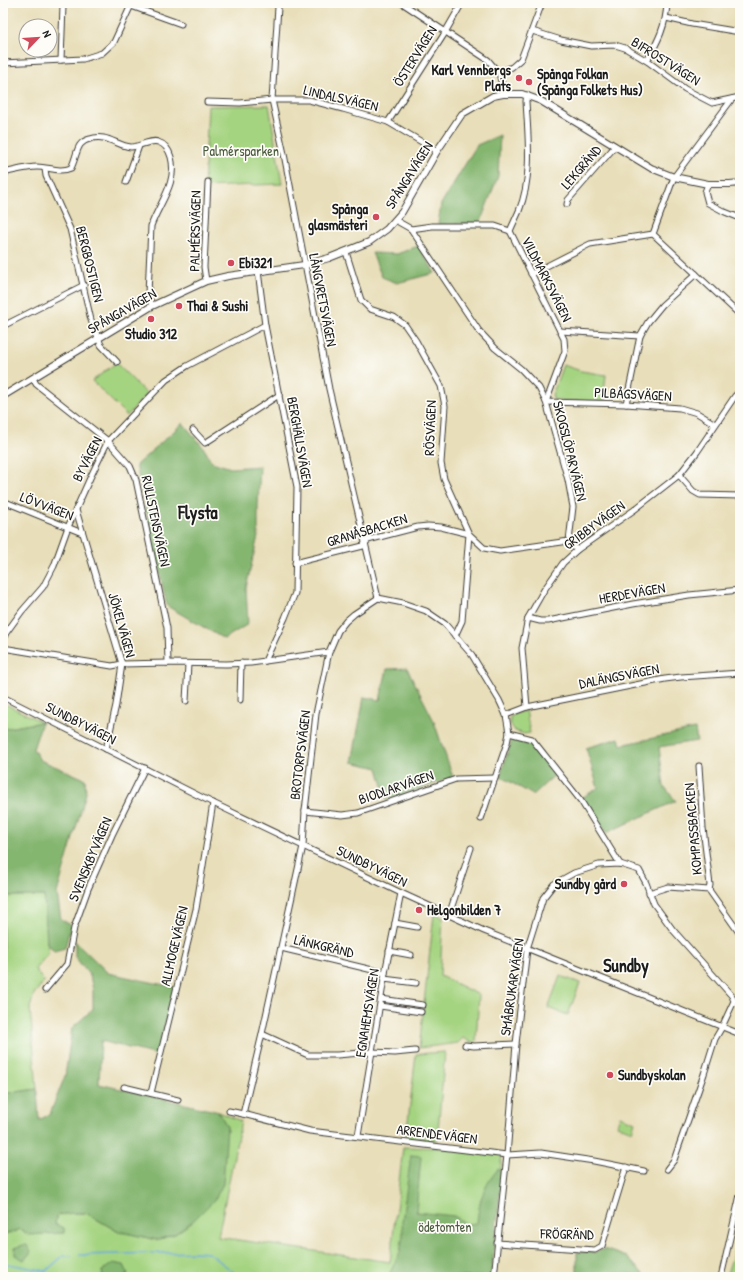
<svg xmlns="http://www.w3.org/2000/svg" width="743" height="1280" font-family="'Patrick Hand',sans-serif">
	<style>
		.green { fill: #a5d481; stroke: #60784e }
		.forest { fill: #84b66f; stroke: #506946 }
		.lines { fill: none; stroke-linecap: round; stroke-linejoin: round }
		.stream { stroke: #66a6d9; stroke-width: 1.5 }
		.minor-casing { stroke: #3b3934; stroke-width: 7 }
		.tertiary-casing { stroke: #3b3934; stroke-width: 8 }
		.minor { stroke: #fff; stroke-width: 5 }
		.tertiary { stroke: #fff; stroke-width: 6 }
		.poi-dot { fill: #d1495b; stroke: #fdfcf7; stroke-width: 1.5 }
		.labels { text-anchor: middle; stroke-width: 3.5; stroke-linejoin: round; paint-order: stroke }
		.street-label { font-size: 14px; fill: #1c1c1c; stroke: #fdfcf7 }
		.poi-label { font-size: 14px; font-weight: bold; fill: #1c1c1c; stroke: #fdfcf7; text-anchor: start }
		.park-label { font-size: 14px; fill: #4c5c3f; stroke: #fdfcf7 }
		.district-label { font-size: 18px; font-weight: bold; fill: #1c1c1c; stroke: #fdfcf7 }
	</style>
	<rect width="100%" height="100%" fill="#fdfcf7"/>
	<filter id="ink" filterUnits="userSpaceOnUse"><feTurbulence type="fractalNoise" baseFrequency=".025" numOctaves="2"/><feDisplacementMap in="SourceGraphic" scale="8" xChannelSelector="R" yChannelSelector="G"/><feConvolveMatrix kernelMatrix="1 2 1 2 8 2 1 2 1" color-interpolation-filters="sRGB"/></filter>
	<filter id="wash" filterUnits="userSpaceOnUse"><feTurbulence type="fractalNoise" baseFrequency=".012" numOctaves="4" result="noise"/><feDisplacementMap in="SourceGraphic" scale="16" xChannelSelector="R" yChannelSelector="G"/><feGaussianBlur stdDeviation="0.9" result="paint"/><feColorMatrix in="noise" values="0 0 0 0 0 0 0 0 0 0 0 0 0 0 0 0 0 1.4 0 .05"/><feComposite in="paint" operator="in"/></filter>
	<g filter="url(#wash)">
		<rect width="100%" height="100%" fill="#e8deb9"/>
		<g class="green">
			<polygon points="269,105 282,184 204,187 208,106"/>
			<polygon points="116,363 147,394 127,416 92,381"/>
			<polygon points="563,365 581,371 606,375 603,402 554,400 552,395"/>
			<polygon points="3,703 42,722 3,729"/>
			<polygon points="526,710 530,733 524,734 515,731 510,723 510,717 515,714"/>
			<polygon points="3,877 4,896 45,896 47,943 49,953 35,969 44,982 34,994 30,1008 37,1089 3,1094"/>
			<polygon points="434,914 443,917 440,976 479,995 476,1041 472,1043 463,1038 458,1043 419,1048"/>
			<polygon points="560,976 580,983 568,1015 548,1008"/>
			<polygon points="445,1052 437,1141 406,1138 416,1054"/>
			<polygon points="219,1112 241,1121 218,1237 390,1262 403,1147 454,1148 502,1154 490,1277 123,1277 128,1274 102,1271 103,1277 3,1277 3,1236 21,1229 55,1224 57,1215 73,1213 86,1213 117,1231 157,1240 175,1234 193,1221 215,1199 227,1127"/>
			<polygon points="620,1116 635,1122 632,1131 617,1125"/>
			<polygon points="740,1232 740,1277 726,1277"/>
		</g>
		<g class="forest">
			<polygon points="500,135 498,176 480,223 438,224 441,204 477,145"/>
			<polygon points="418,246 435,273 397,283 382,277 372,253 397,254"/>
			<polygon points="183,423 203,447 212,462 231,468 260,466 258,506 258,536 246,588 248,624 224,639 167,606 136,465"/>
			<polygon points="407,668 433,719 453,777 387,800 378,768 352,762 364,697 380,700 387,669"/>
			<polygon points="42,722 33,749 40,760 85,779 86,793 57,893 61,919 71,925 65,948 54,951 47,943 44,896 3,896 3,729"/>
			<polygon points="695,729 697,741 659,747 664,786 676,801 606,833 583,797 598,788 586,748 619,738 621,745"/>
			<polygon points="513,737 530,741 557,773 533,795 500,776"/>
			<polygon points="75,941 108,973 174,987 157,1055 101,1041 99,1084 219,1112 227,1127 223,1184 215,1199 193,1221 175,1234 157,1240 117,1231 86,1213 73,1213 57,1215 55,1224 64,1228 64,1233 28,1235 21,1229 3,1235 3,1094 37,1089 39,1120 50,1114 65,1076 72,1028 93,1009 93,990 90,976 75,957"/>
			<path d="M411 1155 421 1156 416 1212 454 1216 467 1224 477 1223C479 1201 483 1187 498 1169L502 1174 491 1277H388L400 1252 403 1235 402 1222Z"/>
			<polygon points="26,1244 31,1252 24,1260 15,1255 15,1248"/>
			<polygon points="604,1249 627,1257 645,1276 645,1277 577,1277 577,1252 597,1252"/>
			<polygon points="113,1263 124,1265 128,1274 123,1277 103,1277 102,1271"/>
		</g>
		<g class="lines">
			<g class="stream">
				<polyline points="79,1255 195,1252 209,1253 240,1277"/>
				<polyline points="3,1263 46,1271 63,1256 72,1256"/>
			</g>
		</g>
	</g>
	<g filter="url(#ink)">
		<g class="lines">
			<defs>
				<g id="minor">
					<polyline points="280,3 278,7 272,100 284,154 329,389 378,598"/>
					<polyline points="402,3 488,60 499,73 502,85 503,94"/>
					<polyline points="131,6 181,24"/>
					<polyline points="666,18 692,24 740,32"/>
					<polyline points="532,31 561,40 591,46 615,45 625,48 647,61 685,89 712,103 740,97"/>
					<polyline points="61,60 63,6"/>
					<path d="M647 61C658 41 666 26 667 3"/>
					<polyline points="3,63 83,59 102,53 114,42 132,3"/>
					<polyline points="499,73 512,67 521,59 542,3"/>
					<polyline points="207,102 240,103 272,100 309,100 343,109 388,122 437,151"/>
					<polyline points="388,122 443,36 462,3"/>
					<polyline points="45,169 46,176 70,229 91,320 101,345 117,362"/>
					<path d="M3 173C14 171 26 167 37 167 49 167 59 173 71 168 75 161 76 151 80 145 83 141 86 140 90 139 106 133 117 146 131 147 139 147 151 139 158 142 165 144 169 150 171 157 178 183 159 203 151 226L148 294 152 306"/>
					<polyline points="126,182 139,146"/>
					<polyline points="708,184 705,192 708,203 725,212 740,218"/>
					<polyline points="567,204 568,200 611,151 615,146"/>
					<polyline points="395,220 411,229 479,331 495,348 521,369 539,388 546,402 568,480 573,507 569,541 577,550"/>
					<polyline points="411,229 432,226 495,226 510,231"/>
					<polyline points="510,231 564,339 565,351 546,402 626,404 680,408 697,413 715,424"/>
					<path d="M510 231C513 224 516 218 519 211 533 177 528 137 526 101L527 95"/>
					<polyline points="653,234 674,177 732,99"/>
					<polyline points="653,234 740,315"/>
					<polyline points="346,252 361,300 370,309 394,317 405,325 416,341 441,386 445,406 441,463 444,479 469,534 462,621 455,636"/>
					<polyline points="258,271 265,325 297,487 295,593 285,618 265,661"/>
					<polyline points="531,274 590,244 653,234"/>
					<polyline points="206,281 204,267 208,182"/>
					<polyline points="3,326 84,285"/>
					<polyline points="560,331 640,336"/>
					<polyline points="33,378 36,384 108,441 130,466 136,480 167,628 168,663"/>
					<polyline points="626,404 640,336 648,322 662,305 696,274"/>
					<polyline points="193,430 205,443 279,395"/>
					<polyline points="679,475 693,491 700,495 740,496"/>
					<polyline points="3,501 82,533"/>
					<polyline points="76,510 122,664 116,705 106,749"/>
					<polyline points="3,511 7,503"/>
					<polyline points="295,563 363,546 368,540 418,527 428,526 441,527 469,534 484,548 500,551 569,541"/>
					<polyline points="528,618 540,621 548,621 633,604 689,595 740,590"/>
					<polyline points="3,639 6,633 22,611 43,587 54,566 68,527 90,478 108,441 166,380 187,366 265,325"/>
					<polyline points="3,648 112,666 122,664 168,663 226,664 251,663 329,652"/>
					<polyline points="3,697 213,803 401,893 484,931 740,1034"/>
					<polyline points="240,700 241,663"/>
					<polyline points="186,701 188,664"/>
					<polyline points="527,707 522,648 528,618 544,590 563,563 577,550 634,510 679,475 697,452 735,396 740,391"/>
					<polyline points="506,715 527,707 665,679 681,677 740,673"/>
					<polyline points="509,733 532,739 581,801 620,864"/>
					<polyline points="699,766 703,828 710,885 709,890"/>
					<polyline points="305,811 342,815 358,813 456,779 495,778"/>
					<polyline points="649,893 668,887 709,890 740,934"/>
					<polyline points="449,915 471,848"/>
					<polyline points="395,923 417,927"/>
					<polyline points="281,948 385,973"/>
					<polyline points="389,951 411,955"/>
					<polyline points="384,979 416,983"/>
					<polyline points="45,990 67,964 74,928 88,889 112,835 145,768"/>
					<polyline points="381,999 423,1005"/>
					<polyline points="380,1006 421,1012"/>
					<polyline points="262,1034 308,1055 337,1055 372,1052 395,1053 415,1051"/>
					<polyline points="465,1045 474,1046 516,1044"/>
					<polyline points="124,1087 178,1100"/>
					<polyline points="151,1093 196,909 213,803"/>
					<polyline points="229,1111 243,1114 310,1131 507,1155 541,1153 594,1161 644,1171"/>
					<polyline points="243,1114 262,1034 303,846 305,811 316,714 329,652 338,631 346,621 354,614 378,598 403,603 426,611 445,624 472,655 499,700 506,715 509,733 507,743 481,819"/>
					<polyline points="358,1136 385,973 401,893"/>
					<polyline points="497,1243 595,1250 602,1246 626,1167"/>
					<polyline points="494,1277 507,1155 516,1044 527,949 543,898 554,884 574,873 599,865 620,864 639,870 646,883 654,904 673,930 732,996 734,1001 722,1027 715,1039 704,1074 674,1160 667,1169"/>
					<polyline points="721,1277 740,1195"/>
				</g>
				<polyline id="tertiary" points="3,396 152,306 206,281 228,276 304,265 329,258 369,242 387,229 402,212 437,151 462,114 493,96 503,94 522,94 541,101 651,168 674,177 708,184 730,184 740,183"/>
			</defs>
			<use href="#minor" class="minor-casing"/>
			<use href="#tertiary" class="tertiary-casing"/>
			<use href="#minor" class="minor"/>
			<use href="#tertiary" class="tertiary"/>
		</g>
	</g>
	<g class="poi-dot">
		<circle cx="519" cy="78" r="4"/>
		<circle cx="529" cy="82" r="4"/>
		<circle cx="376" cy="217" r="4"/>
		<circle cx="231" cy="263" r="4"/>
		<circle cx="179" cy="306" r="4"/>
		<circle cx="151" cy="319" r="4"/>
		<circle cx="624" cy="884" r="4"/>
		<circle cx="419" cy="910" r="4"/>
		<circle cx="610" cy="1075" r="4"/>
	</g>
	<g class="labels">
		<g class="street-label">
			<text transform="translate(415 56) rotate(-58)" y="5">ÖSTERVÄGEN</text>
			<text transform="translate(666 61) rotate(32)" y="5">BIFROSTVÄGEN</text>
			<text transform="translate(341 98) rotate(13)" y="5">LINDALSVÄGEN</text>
			<text transform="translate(581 167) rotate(-49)" y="5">LEKGRÄND</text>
			<text transform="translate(409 175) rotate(-58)" y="5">SPÅNGAVÄGEN</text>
			<text transform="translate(195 231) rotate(-89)" y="5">PALMÉRSVÄGEN</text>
			<text transform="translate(90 264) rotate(76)" y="5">BERGBOSTIGEN</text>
			<text transform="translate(547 279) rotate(63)" y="5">VILDMARKSVÄGEN</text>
			<text transform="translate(323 300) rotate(79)" y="5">LÅNGVRETSVÄGEN</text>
			<text transform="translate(122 311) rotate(-30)" y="5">SPÅNGAVÄGEN</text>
			<text transform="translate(633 394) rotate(3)" y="5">PILBÅGSVÄGEN</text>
			<text transform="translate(430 428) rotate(-88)" y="5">RÖSVÄGEN</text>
			<text transform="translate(300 442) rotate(80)" y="5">BERGHÄLLSVÄGEN</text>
			<text transform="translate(570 451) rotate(76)" y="5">SKOGSLÖPARVÄGEN</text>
			<text transform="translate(87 459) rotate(-63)" y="5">BYVÄGEN</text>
			<text transform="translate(47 506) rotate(21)" y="5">LÖVVÄGEN</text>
			<text transform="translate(156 521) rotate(78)" y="5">RULLSTENSVÄGEN</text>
			<text transform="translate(594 525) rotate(-36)" y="5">GRIBBYVÄGEN</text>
			<text transform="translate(367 530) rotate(-17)" y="5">GRANÅSBACKEN</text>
			<text transform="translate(632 593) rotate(-10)" y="5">HERDEVÄGEN</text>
			<text transform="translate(122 625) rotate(74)" y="5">JÖKELVÄGEN</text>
			<text transform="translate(619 676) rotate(-11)" y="5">DALÄNGSVÄGEN</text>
			<text transform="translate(81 723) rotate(27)" y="5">SUNDBYVÄGEN</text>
			<text transform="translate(300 755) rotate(-83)" y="5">BROTORPSVÄGEN</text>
			<text transform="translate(396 787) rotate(-19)" y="5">BIODLARVÄGEN</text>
			<text transform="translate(693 829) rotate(-95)" y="5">KOMPASSBACKEN</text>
			<text transform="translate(90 859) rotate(-67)" y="5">SVENSKBYVÄGEN</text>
			<text transform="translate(372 866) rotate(26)" y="5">SUNDBYVÄGEN</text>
			<text transform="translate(174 946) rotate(-77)" y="5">ALLMOGEVÄGEN</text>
			<text transform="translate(324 946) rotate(13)" y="5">LÄNKGRÄND</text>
			<text transform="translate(512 987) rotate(-82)" y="5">SMÅBRUKARVÄGEN</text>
			<text transform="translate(367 1013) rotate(-81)" y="5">EGNAHEMSVÄGEN</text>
			<text transform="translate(437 1134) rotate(7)" y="5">ARRENDEVÄGEN</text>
			<text transform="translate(567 1234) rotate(1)" y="5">FRÖGRÄND</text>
		</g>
		<g class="poi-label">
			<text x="511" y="75" text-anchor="end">Karl Vennbergs<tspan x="511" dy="16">Plats</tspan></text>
			<text x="537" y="79">Spånga Folkan<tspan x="537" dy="16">(Spånga Folkets Hus)</tspan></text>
			<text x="368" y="214" text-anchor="end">Spånga<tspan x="368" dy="16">glasmästeri</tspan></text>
			<text x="239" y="268">Ebi321</text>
			<text x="187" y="311">Thai &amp; Sushi</text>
			<text x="151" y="339" text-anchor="middle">Studio 312</text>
			<text x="616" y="889" text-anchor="end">Sundby gård</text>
			<text x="427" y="915">Helgonbilden 7</text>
			<text x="618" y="1080">Sundbyskolan</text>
		</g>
		<g class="park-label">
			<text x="241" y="156">Palmérsparken</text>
			<text x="445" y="1232">ödetomten</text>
		</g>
		<g class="district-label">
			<text x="198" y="519">Flysta</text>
			<text x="626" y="972">Sundby</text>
		</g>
	</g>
	<rect width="743" height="1280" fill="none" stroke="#fdfcf7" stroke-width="16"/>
	<g transform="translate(38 38) rotate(65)"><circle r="19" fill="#fdfcf7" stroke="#a3a29f"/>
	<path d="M0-3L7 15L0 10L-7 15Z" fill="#d1495b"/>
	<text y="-6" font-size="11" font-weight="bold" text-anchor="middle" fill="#1c1c1c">N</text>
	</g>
</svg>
